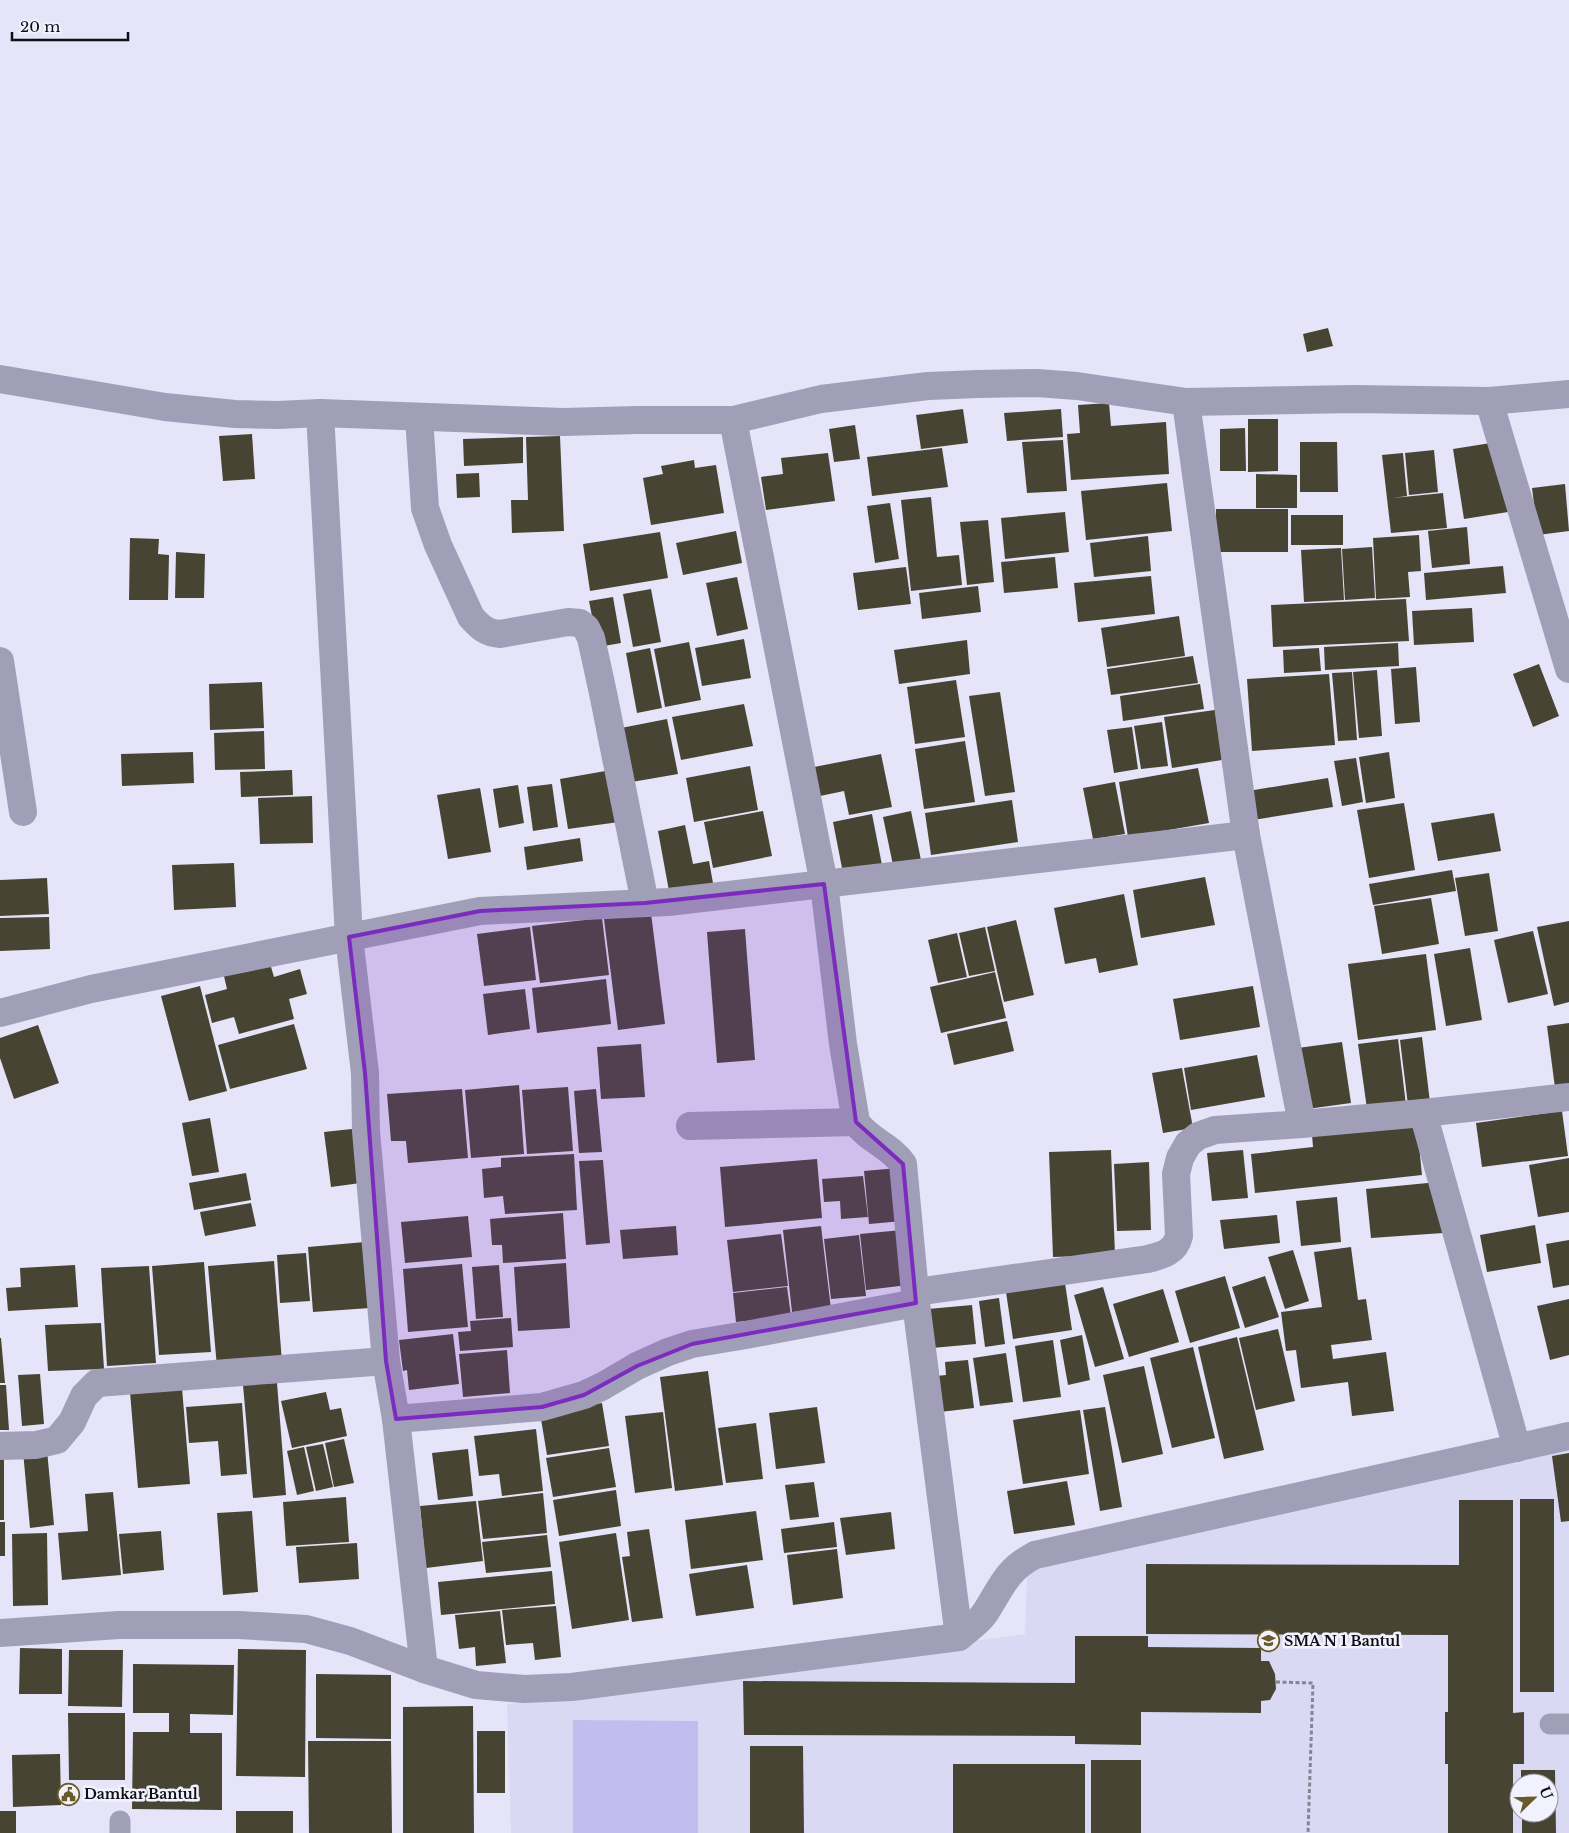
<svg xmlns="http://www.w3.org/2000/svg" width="1569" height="1833" font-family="'Libre Baskerville',serif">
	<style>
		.built { fill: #dad9f4; fill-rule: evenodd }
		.green { fill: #c1bdef }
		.building { fill: #484434 }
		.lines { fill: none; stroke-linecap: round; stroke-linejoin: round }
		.path { stroke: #858492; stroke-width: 3; stroke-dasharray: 4 2.5; stroke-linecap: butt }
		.lane { stroke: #a09fb7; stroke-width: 21 }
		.street { stroke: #a09fb7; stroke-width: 28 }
		.marked { fill: #7b2cbf; fill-opacity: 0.2; stroke: #7b2cbf; stroke-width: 4; stroke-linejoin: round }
		.labels { text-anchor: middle; stroke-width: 5; stroke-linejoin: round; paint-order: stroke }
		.poi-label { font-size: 14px; font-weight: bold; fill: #0e0e14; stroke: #f2f2fe; text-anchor: start }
	</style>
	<rect width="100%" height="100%" fill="#e5e4f8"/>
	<path class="built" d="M1569 1446V1833H511L507 1704 720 1678 909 1649 1025 1634 1027 1577 1046 1564ZM1519 1783H1549V1813H1519Z"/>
	<polygon class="green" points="573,1720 698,1721 698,1833 573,1833"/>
	<g class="building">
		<polygon points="1328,328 1333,346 1307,352 1303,334"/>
		<polygon points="1109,403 1111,426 1166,422 1169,474 1071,480 1067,434 1080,433 1078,405"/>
		<polygon points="963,409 968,443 921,449 916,415"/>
		<polygon points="1061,409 1063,437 1007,441 1004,413"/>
		<polygon points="1248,419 1278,419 1278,471 1248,472"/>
		<polygon points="855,425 860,459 834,462 829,429"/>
		<polygon points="1245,428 1246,471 1220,471 1220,429"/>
		<polygon points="252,434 255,479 223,481 219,436"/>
		<polygon points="560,436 564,531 512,533 511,500 528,500 526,437"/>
		<polygon points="523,437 523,463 464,466 463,439"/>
		<polygon points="1063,440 1067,491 1027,493 1022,442"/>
		<polygon points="1300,442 1337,442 1338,492 1300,492"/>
		<polygon points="1497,442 1508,512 1464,519 1453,449"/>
		<polygon points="942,448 948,487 872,496 867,457"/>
		<polygon points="1434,450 1438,492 1409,495 1405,453"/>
		<polygon points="828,453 835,501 766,510 761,477 783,474 781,458"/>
		<polygon points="1403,453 1407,496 1393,498 1443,493 1447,528 1391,533 1382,455"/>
		<polygon points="694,460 695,468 716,465 724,513 651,525 643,478 663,474 661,466"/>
		<polygon points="479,473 480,497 457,498 456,474"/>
		<polygon points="1256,474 1297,475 1297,508 1256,508"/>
		<polygon points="1167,483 1172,531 1086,540 1081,491"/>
		<polygon points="1565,484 1569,531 1538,535 1532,488"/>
		<polygon points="931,497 937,557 959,555 962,585 911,591 901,500"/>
		<polygon points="890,503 899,559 875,563 867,506"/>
		<rect x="1216" y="509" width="72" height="43"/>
		<polygon points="1065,512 1069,552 1005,559 1001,518"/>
		<rect x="1291" y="515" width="52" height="30"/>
		<polygon points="988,520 994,582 967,585 960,522"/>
		<polygon points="1467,527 1470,564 1432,568 1428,531"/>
		<polygon points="736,531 742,563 683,575 676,543"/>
		<polygon points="660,532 668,578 590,591 583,544"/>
		<polygon points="1419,535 1421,571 1408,572 1410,597 1376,599 1373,538"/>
		<polygon points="1148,536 1151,571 1094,577 1090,543"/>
		<polygon points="130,538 159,539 158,554 169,555 168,600 129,600"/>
		<polygon points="1372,547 1375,598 1345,600 1342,549"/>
		<polygon points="1341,548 1344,600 1304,602 1301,550"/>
		<polygon points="176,552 205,554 204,598 175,598"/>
		<polygon points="1055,557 1058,588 1004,593 1001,562"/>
		<polygon points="1503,566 1506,593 1426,600 1424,573"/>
		<polygon points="906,567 911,604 858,610 853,573"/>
		<polygon points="1151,576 1155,614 1078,622 1074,583"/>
		<polygon points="737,577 748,629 717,636 706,583"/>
		<polygon points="978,586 981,612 922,619 919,593"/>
		<polygon points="651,589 661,642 633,647 623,594"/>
		<polygon points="613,597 621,643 598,647 589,601"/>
		<polygon points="1406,599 1409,641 1273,647 1271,605"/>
		<polygon points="1472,608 1474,642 1414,645 1412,611"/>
		<polygon points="1179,616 1185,656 1107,667 1101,628"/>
		<polygon points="744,639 751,678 702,686 695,648"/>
		<polygon points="967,640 970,674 899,684 894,650"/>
		<polygon points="689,642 701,700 665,707 654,649"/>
		<polygon points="1398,643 1399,666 1325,670 1324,647"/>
		<polygon points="650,648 662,708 637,713 626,653"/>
		<polygon points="1319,648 1321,671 1284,673 1283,650"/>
		<polygon points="1193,656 1198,683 1111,695 1107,669"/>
		<polygon points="1539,664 1559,716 1533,727 1513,674"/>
		<polygon points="1416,667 1420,722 1395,724 1391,669"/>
		<polygon points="1377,670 1382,736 1359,738 1353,672"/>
		<polygon points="1352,672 1357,740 1338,741 1332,673"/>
		<polygon points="1329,674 1335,745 1252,751 1247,679"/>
		<polygon points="956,680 965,737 915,744 907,687"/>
		<polygon points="262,682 264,728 210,730 209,684"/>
		<polygon points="1200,684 1204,709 1123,721 1120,696"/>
		<polygon points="1000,692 1015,792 985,796 969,696"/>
		<polygon points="744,704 753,746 681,760 672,717"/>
		<polygon points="1215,710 1222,760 1172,768 1164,717"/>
		<polygon points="667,719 678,774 626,783 616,729"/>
		<polygon points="1162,722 1168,766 1141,769 1134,726"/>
		<polygon points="1132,727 1138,769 1114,773 1107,730"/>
		<polygon points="264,731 265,769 215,770 214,733"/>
		<polygon points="965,741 975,802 924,809 915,749"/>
		<polygon points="193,752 194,783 122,786 121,754"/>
		<polygon points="1389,752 1395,798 1366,803 1359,757"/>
		<polygon points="881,754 892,807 849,815 844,791 820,796 814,767"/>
		<polygon points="1356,758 1363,802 1342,806 1334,761"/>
		<polygon points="750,766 758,810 694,822 686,778"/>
		<polygon points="1198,768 1209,823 1128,837 1119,782"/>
		<polygon points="292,770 293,795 241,797 240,772"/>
		<polygon points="611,770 619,822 568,829 560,779"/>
		<polygon points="1328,778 1333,807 1253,820 1248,791"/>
		<polygon points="1115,782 1125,834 1093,839 1083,788"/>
		<polygon points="552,784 558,827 533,831 527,787"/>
		<polygon points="518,785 524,823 499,828 493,789"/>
		<polygon points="480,788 491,852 448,859 437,795"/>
		<polygon points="312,796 313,843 260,844 258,798"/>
		<polygon points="1012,800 1018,842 931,855 925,813"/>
		<polygon points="1404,803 1415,870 1369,878 1357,810"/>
		<polygon points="763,811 772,856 713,868 704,822"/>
		<polygon points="911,811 922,865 894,870 883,817"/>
		<polygon points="1494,813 1501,851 1438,861 1431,823"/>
		<polygon points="872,814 882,865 843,873 833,822"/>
		<polygon points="685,825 693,864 709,861 713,883 669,891 658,831"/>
		<polygon points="580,838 583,861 527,870 524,847"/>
		<polygon points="234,863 236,907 174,910 172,865"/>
		<polygon points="1452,870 1456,891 1373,905 1369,884"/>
		<polygon points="1489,873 1498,931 1465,936 1455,878"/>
		<polygon points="1205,877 1215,925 1141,938 1133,890"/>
		<polygon points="47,878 49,914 0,916 0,880"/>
		<polygon points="1124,894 1138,965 1099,973 1096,958 1065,964 1054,908"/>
		<polygon points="1431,898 1439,944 1382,954 1374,906"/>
		<polygon points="651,913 665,1024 618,1030 604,919"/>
		<polygon points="49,917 50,949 0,951 0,918"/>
		<polygon points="602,918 609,975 540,983 532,926"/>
		<polygon points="1016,920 1034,995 1004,1002 987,927"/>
		<polygon points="1569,921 1569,1002 1554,1006 1537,927"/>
		<polygon points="530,927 536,980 484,986 477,934"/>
		<polygon points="985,927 995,971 969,976 959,933"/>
		<polygon points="745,929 755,1060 717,1063 707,932"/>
		<polygon points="1533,931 1548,994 1508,1003 1494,940"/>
		<polygon points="957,933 967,977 938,983 928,940"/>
		<polygon points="1470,948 1482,1020 1446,1026 1434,954"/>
		<polygon points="1426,954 1436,1030 1358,1040 1348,964"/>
		<polygon points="269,960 274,977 300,969 307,994 289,999 294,1019 239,1034 234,1017 212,1023 205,995 227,989 223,972"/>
		<polygon points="995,972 1006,1018 941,1033 930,987"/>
		<polygon points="606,979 611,1024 537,1033 532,988"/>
		<polygon points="200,986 227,1091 189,1101 161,996"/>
		<polygon points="1253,986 1260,1027 1180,1040 1173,999"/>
		<polygon points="525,989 530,1029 488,1035 483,994"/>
		<polygon points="1007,1021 1014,1051 954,1065 947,1034"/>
		<polygon points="1569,1023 1569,1086 1555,1088 1547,1026"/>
		<polygon points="294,1024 307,1069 230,1089 218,1045"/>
		<polygon points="38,1025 59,1083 14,1099 0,1058 0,1038"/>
		<polygon points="1422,1037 1430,1102 1408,1105 1400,1040"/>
		<polygon points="1398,1039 1406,1105 1367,1109 1358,1044"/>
		<polygon points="1342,1042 1351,1103 1307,1109 1298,1048"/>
		<polygon points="641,1044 645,1097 601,1099 597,1047"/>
		<polygon points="1257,1055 1265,1097 1191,1110 1184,1068"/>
		<polygon points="1182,1068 1193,1128 1163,1133 1152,1073"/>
		<polygon points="519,1085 524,1154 471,1158 465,1090"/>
		<polygon points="568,1087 573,1151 527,1154 522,1090"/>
		<polygon points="462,1089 468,1158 408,1163 406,1141 391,1141 387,1094"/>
		<polygon points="596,1089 602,1152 579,1153 574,1091"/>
		<polygon points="1562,1111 1568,1156 1482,1167 1476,1123"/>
		<polygon points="210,1118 219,1172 192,1176 182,1123"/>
		<polygon points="1417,1125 1422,1175 1255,1193 1251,1154 1313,1147 1312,1135"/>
		<polygon points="361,1128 368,1182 331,1187 324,1132"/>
		<polygon points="1111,1150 1115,1255 1053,1257 1049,1152"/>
		<polygon points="1243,1150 1248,1198 1212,1201 1207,1153"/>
		<polygon points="574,1154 577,1210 505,1214 503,1196 484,1198 482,1169 501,1167 501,1158"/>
		<polygon points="1569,1158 1569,1212 1538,1217 1529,1165"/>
		<polygon points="817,1159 822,1218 725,1227 720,1167"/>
		<polygon points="603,1160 610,1243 586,1245 579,1161"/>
		<polygon points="1149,1162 1151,1230 1117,1231 1114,1164"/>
		<polygon points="898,1168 903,1221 869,1224 864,1171"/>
		<polygon points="246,1173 251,1200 194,1210 189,1183"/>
		<polygon points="863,1176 868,1217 841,1219 840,1201 824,1202 822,1179"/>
		<polygon points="1438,1182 1443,1233 1371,1238 1366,1189"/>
		<polygon points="1337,1197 1341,1242 1301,1246 1296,1201"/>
		<polygon points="251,1203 256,1226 205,1236 200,1212"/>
		<polygon points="563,1213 566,1259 503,1263 502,1245 492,1245 490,1219"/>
		<polygon points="1277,1215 1280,1243 1224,1249 1220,1220"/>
		<polygon points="468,1216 472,1257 405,1263 401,1222"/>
		<polygon points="1535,1225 1541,1263 1487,1272 1480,1235"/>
		<polygon points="676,1226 678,1255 623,1259 620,1230"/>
		<polygon points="821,1226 831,1309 792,1312 783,1230"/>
		<polygon points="902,1230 908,1285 866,1290 860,1234"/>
		<polygon points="781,1234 788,1286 733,1292 727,1240"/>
		<polygon points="859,1235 866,1296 831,1299 824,1239"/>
		<polygon points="1569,1240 1569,1285 1553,1288 1546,1244"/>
		<polygon points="365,1242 370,1308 313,1312 308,1247"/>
		<polygon points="1351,1247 1358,1300 1366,1299 1372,1340 1331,1345 1333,1359 1386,1352 1394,1411 1352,1416 1348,1382 1301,1388 1296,1350 1286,1351 1281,1312 1322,1307 1314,1252"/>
		<polygon points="1293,1250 1309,1301 1285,1309 1268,1257"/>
		<polygon points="306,1253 310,1301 280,1303 277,1255"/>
		<polygon points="274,1261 282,1362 217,1367 208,1266"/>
		<polygon points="204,1262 211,1352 159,1355 152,1266"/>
		<polygon points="566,1263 570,1328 518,1331 514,1267"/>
		<polygon points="462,1264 468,1327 408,1332 403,1269"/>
		<polygon points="75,1265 78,1307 8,1311 6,1288 21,1287 20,1268"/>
		<polygon points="499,1265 503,1317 476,1319 472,1267"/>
		<polygon points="149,1266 156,1363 107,1366 101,1268"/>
		<polygon points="1225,1276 1240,1328 1190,1343 1175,1291"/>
		<polygon points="1265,1276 1279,1317 1245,1328 1232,1287"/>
		<polygon points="1065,1283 1072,1330 1013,1339 1006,1292"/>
		<polygon points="787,1287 791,1316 736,1322 733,1293"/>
		<polygon points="1103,1287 1124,1359 1095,1367 1074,1295"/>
		<polygon points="1163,1289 1179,1342 1129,1357 1113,1304"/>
		<polygon points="999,1298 1005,1344 985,1347 979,1301"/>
		<polygon points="1569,1299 1569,1355 1550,1360 1537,1306"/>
		<polygon points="972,1305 976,1344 932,1348 928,1309"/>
		<polygon points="511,1318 513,1347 460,1351 458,1332 471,1331 470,1321"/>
		<polygon points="101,1323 104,1369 48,1371 45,1325"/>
		<polygon points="1278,1329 1295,1401 1256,1410 1239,1338"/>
		<polygon points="453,1334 459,1384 409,1390 407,1370 403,1371 399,1340"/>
		<polygon points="1082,1335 1090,1380 1068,1385 1060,1340"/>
		<polygon points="1237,1337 1264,1450 1224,1459 1198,1347"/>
		<polygon points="0,1338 1,1338 5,1383 0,1383"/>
		<polygon points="1053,1340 1061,1397 1023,1402 1015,1346"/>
		<polygon points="1193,1347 1215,1438 1172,1448 1150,1358"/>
		<polygon points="507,1350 510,1393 463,1397 459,1354"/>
		<polygon points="1006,1353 1013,1402 980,1406 973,1358"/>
		<polygon points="968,1360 974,1408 940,1412 936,1376 946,1375 945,1362"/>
		<polygon points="1144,1366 1163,1454 1122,1463 1103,1375"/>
		<polygon points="708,1371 723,1485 675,1491 660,1377"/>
		<polygon points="40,1374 44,1424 22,1426 18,1375"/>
		<polygon points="277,1383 286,1495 253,1498 243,1385"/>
		<polygon points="0,1385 6,1385 9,1430 0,1430"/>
		<polygon points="182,1388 190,1484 138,1488 130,1392"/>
		<polygon points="326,1392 330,1410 341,1408 347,1436 292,1448 281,1401"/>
		<polygon points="242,1403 247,1474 221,1476 218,1441 189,1443 186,1407"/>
		<polygon points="602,1403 609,1446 547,1455 540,1413"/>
		<polygon points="817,1407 825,1463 776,1469 769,1413"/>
		<polygon points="1105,1407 1122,1507 1100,1511 1083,1410"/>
		<polygon points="1080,1410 1089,1474 1023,1484 1013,1420"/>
		<polygon points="663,1412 672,1488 635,1493 625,1416"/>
		<polygon points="756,1423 763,1479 726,1483 718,1428"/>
		<polygon points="536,1429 543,1491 502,1496 499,1474 479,1476 474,1436"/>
		<polygon points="344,1439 354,1483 334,1487 325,1443"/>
		<polygon points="323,1444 333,1487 316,1491 306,1447"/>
		<polygon points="304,1447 314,1491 297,1495 287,1451"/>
		<polygon points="609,1448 616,1487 553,1497 546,1458"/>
		<polygon points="468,1449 473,1496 438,1500 432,1453"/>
		<polygon points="47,1450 54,1525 30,1528 23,1451"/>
		<polygon points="1569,1453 1569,1521 1561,1522 1552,1456"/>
		<rect x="0" y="1455" width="4" height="65"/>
		<polygon points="1067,1481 1075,1525 1014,1534 1007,1491"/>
		<polygon points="814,1482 819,1517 790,1520 785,1485"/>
		<polygon points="616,1490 621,1526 559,1536 553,1500"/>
		<polygon points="113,1492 121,1575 62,1580 58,1533 88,1531 85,1494"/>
		<polygon points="543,1493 547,1533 483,1539 478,1501"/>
		<polygon points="346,1497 349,1542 286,1546 283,1502"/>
		<rect x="1520" y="1499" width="34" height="193"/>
		<polygon points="1459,1500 1513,1500 1513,1713 1524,1712 1524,1764 1513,1764 1513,1833 1448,1833 1448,1764 1445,1764 1445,1712 1448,1712 1448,1635 1146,1634 1146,1564 1459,1565"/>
		<polygon points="476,1501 483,1561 426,1568 420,1506"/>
		<polygon points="252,1511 258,1592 223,1595 217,1513"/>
		<polygon points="756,1511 763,1560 691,1569 685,1520"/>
		<polygon points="891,1512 895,1549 846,1555 840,1518"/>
		<rect x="0" y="1522" width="5" height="34"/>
		<polygon points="834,1522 837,1547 784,1553 781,1529"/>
		<polygon points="649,1529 663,1618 632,1622 622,1557 630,1556 627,1532"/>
		<polygon points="161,1531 164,1570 123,1574 119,1534"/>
		<polygon points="47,1533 48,1605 13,1606 12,1534"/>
		<polygon points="616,1533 629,1620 572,1629 559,1542"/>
		<polygon points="547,1535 551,1567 486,1573 482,1542"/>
		<polygon points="357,1543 359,1579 299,1583 296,1547"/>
		<polygon points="837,1549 843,1598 793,1605 787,1555"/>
		<polygon points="747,1565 754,1608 696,1616 689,1574"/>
		<polygon points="552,1571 555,1604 441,1615 438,1582"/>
		<polygon points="556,1606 561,1657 535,1660 533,1643 506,1645 502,1610"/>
		<polygon points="500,1611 506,1663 476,1666 475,1647 459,1649 455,1615"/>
		<polygon points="1075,1636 1148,1636 1148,1647 1261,1648 1261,1661 1269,1661 1275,1674 1276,1689 1270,1700 1261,1701 1261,1713 1141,1712 1141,1745 1075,1744 1075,1736 744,1735 743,1681 1075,1683"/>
		<polygon points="20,1648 62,1649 62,1694 19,1694"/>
		<polygon points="238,1649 306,1650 305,1777 236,1776"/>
		<polygon points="69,1650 123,1650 122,1707 68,1706"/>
		<polygon points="133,1664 234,1665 233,1715 190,1714 190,1733 222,1733 222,1810 132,1809 133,1732 169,1732 169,1713 133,1713"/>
		<polygon points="316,1674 391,1675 391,1739 316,1738"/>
		<polygon points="473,1706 474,1833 403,1833 403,1707"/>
		<polygon points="68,1713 125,1713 125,1780 69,1780"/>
		<rect x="477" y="1731" width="28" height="62"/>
		<polygon points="308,1741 391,1741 392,1833 309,1833"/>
		<polygon points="750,1746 803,1746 804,1833 750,1833"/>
		<polygon points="60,1754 61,1805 13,1807 12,1755"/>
		<rect x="1091" y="1760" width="50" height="73"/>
		<rect x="953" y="1764" width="132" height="69"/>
		<polygon points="1521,1770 1555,1770 1556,1833 1522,1833 1522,1813 1549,1813 1549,1783 1521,1783"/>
		<rect x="0" y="1811" width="16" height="22"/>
		<rect x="236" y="1811" width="57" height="22"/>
	</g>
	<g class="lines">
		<polyline class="path" points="1276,1682 1313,1683 1308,1833"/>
		<g class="lane">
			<polyline points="1550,1724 1569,1724"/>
			<polyline points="120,1821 120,1833"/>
		</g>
		<g class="street">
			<polyline points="0,379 165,407 235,414 278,415 320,413 563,422 638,420 733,420 821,399 928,386 978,384 1037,383 1077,386 1186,402 1354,399 1489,401 1569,394"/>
			<polyline points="1489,401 1569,669"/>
			<polyline points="1186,402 1246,835 1302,1124"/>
			<polyline points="320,413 349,937 365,1073 366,1131 386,1361 396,1419 424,1669"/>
			<path d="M419 417 425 508 438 545 471 617C480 627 486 633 500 634L568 622 580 623 586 628 591 638 603 693 645 903"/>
			<path d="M733 420 824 884 843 1044 856 1122C868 1140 891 1146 903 1164L916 1303 959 1637"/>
			<polyline points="0,661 23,812"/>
			<polyline points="0,1013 91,989 480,911 668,902 1246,835"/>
			<polyline points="1423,1113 1517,1448"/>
			<polyline points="690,1126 856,1122"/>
			<path d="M916 1292 1148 1259C1163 1255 1175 1252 1179 1236L1176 1174 1180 1158 1188 1144 1198 1136 1215 1130 1302 1124 1423 1113 1569 1097"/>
			<polyline points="396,1419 542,1407 584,1395 603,1386 637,1366 668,1352 692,1344 746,1335 916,1303"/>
			<polyline points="0,1446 36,1445 57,1440 72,1422 84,1396 97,1383 386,1361"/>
			<path d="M0 1633 119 1625H239L306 1629 350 1641 424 1669 476 1685 524 1689 572 1687 959 1637C967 1630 979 1622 985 1613 1002 1587 1005 1571 1035 1555L1569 1436"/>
		</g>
	</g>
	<path class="marked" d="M824 884 856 1122 903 1164 916 1303 692 1344 637 1366 584 1395 542 1407 396 1419 386 1361 365 1073 349 937 480 911 645 903Z"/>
	<defs>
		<symbol id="school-ring" viewBox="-11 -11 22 22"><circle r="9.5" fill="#f2f2fe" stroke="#695b28" stroke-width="1.5"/><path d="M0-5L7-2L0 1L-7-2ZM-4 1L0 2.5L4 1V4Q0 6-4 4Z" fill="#695b28"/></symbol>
		<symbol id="civic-ring" viewBox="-11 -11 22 22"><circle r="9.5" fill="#f2f2fe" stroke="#695b28" stroke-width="1.5"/><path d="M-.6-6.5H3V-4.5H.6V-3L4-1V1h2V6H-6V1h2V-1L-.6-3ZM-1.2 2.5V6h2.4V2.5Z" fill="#695b28"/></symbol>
	</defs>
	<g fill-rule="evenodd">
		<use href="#school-ring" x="1256" y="1628" width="25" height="25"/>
		<use href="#civic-ring" x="56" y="1782" width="25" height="25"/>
	</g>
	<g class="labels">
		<g class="poi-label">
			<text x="1284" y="1646">SMA N 1 Bantul</text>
			<text x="84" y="1799">Damkar Bantul</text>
		</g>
	</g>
	<g transform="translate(1534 1798) rotate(67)"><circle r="24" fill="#f2f2fe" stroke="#9797a0"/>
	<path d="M0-4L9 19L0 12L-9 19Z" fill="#695b28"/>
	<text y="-8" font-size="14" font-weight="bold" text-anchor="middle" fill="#0e0e14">U</text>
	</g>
	<path d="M12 32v8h116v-8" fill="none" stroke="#0e0e14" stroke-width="2.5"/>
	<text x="20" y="32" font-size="15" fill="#0e0e14" stroke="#f2f2fe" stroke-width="4" paint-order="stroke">20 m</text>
</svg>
